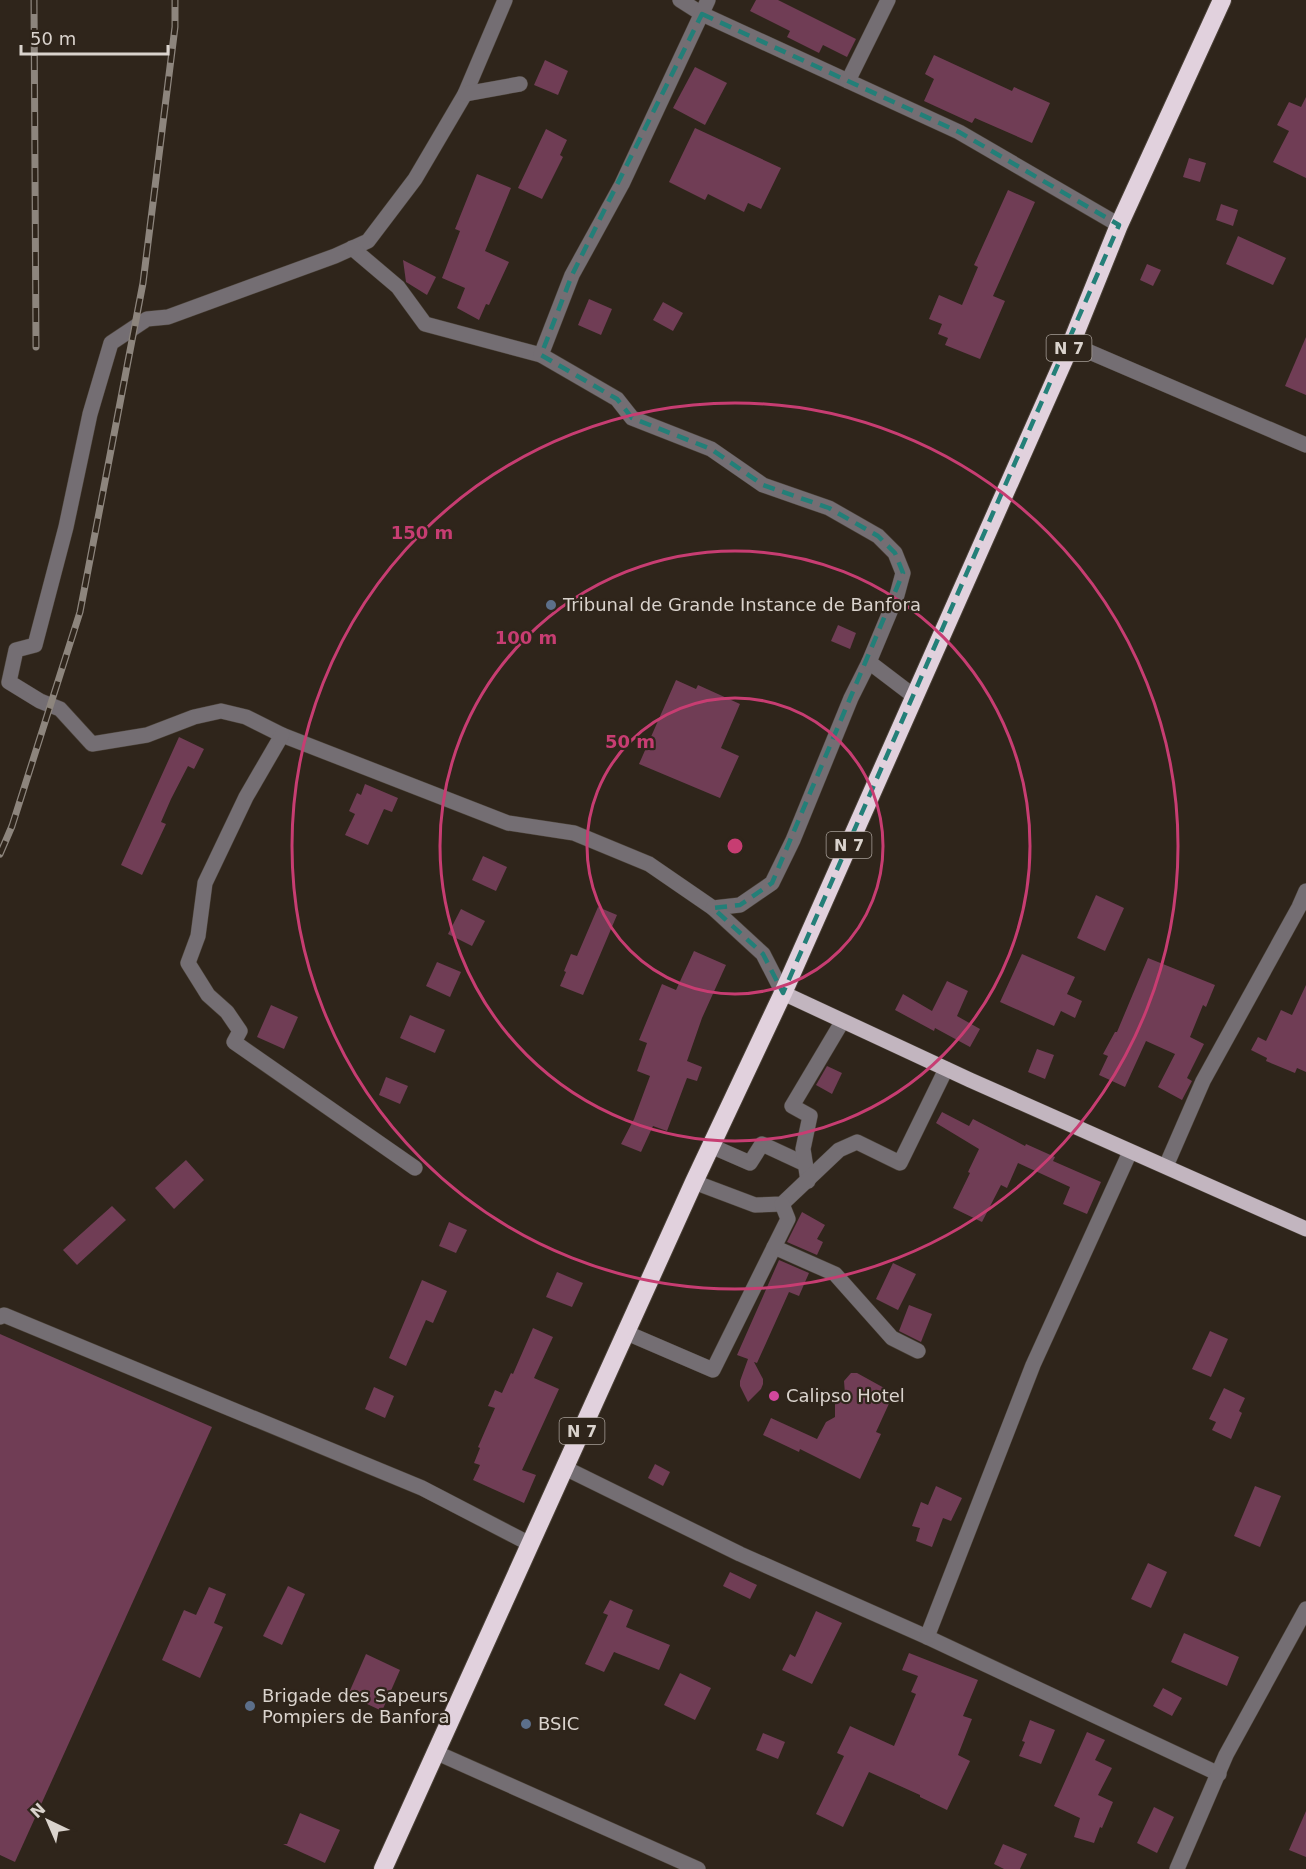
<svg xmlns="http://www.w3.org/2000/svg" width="1306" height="1869" font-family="'DejaVu Sans',sans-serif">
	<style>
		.building { fill: #703d55 }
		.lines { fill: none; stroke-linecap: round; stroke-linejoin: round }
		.minor-casing { stroke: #4a4137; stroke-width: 16 }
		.major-casing { stroke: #4a4137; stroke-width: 16 }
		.highway-casing { stroke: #4a4137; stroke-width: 20 }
		.minor { stroke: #746e73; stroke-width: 15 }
		.major { stroke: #c2b5bf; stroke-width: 15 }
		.highway { stroke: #e1d1dd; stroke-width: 18 }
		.rail-casing { stroke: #8d857d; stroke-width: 7 }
		.rail { stroke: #2f251b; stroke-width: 4.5; stroke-dasharray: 14; stroke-linecap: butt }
		.marked { fill: none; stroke: #237f78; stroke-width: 4.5; stroke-dasharray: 12 8; stroke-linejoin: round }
		.ring { fill: none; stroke: #c73d72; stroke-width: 3 }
		.service-dot { fill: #5c6f8a; stroke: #2f251b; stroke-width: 2 }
		.hotel-dot { fill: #d1479c; stroke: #2f251b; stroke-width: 2 }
		.labels { text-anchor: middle; stroke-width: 4.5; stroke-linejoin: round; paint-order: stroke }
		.shield { fill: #2f251b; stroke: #a79f98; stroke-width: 1.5 }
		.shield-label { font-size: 16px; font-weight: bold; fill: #dad3cd }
		.poi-label { font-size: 18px; fill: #dad3cd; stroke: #2f251b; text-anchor: start }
		.centre { fill: #c73d72; stroke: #2f251b; stroke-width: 3 }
		.ring-label { font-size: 18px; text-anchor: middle; font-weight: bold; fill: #c73d72; stroke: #2f251b; stroke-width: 4.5; stroke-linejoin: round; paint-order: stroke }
	</style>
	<rect width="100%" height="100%" fill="#2f251b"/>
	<g class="building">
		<polygon points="756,0 778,0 856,39 847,57 823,45 819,53 787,37 790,31 750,11"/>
		<polygon points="934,55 1012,91 1014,87 1050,103 1032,143 975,118 972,123 924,101 934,79 925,74"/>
		<polygon points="545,60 568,71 558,95 534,85"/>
		<polygon points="695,67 727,83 705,125 673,108"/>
		<polygon points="1306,97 1306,178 1273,162 1289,131 1277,125 1289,102 1301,107"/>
		<polygon points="695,128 781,168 761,209 748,203 744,212 708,194 705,200 669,182"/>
		<polygon points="546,129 567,140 560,155 563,157 542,199 518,188"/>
		<polygon points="1189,158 1206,163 1200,182 1183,177"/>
		<polygon points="477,174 511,188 485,251 509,262 489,305 486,304 479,320 457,308 465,288 442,278 460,231 455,229"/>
		<polygon points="1008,190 1035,202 993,296 1005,301 980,359 945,345 948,338 938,334 942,324 929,319 939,295 962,305 978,267 974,265"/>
		<polygon points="1221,204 1238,210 1233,226 1216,220"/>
		<polygon points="1238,236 1286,258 1273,285 1226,264"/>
		<polygon points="403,260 436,277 427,295 406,282"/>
		<polygon points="1147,264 1161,270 1153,286 1140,280"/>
		<polygon points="589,299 612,309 601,335 578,325"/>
		<polygon points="663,302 683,313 673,331 653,320"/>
		<polygon points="1306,337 1306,395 1285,386"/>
		<polygon points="838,625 856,633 850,649 831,641"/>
		<polygon points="676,680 696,689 698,685 740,704 721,748 739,756 720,798 639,764"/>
		<polygon points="179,737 204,749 194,769 188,766 171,799 161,822 166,824 142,875 121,865"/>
		<polygon points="365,784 398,798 392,812 384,809 368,845 345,835 355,814 349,811 357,793 361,795"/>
		<polygon points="483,856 507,867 496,891 472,880"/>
		<polygon points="1096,895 1124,908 1105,951 1077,938"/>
		<polygon points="598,907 617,915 583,995 560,986 566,972 564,971 571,954 577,956"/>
		<polygon points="461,909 485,921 472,946 448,934"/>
		<polygon points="694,951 726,965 702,1018 687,1061 702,1067 697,1081 687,1078 667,1131 653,1126 641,1152 621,1144 634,1119 650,1076 637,1071 647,1043 639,1040 662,984 676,990"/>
		<polygon points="1022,954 1075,977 1067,994 1082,1001 1075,1018 1061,1011 1054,1026 1000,1002"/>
		<polygon points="1148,958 1215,985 1206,1007 1203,1005 1190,1037 1204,1044 1187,1078 1192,1081 1182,1100 1158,1087 1175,1054 1146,1041 1125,1087 1099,1075 1108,1056 1103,1054 1115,1032 1117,1032"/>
		<polygon points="437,962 461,972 450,997 426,986"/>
		<polygon points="947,981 968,991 957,1016 980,1029 970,1047 935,1028 934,1031 895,1010 903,994 932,1011"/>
		<polygon points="1306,985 1306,1072 1297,1068 1295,1073 1266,1061 1267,1058 1251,1050 1258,1037 1266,1041 1281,1010 1292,1015"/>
		<polygon points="271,1005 298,1017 284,1049 257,1037"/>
		<polygon points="410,1015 445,1030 435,1053 400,1038"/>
		<polygon points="1037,1049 1054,1055 1045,1079 1028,1072"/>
		<polygon points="827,1066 842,1073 832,1094 816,1085"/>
		<polygon points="386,1077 408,1086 400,1104 379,1095"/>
		<polygon points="942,1112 969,1126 973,1119 1025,1146 1026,1144 1055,1157 1053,1161 1101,1182 1087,1214 1063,1204 1070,1187 1018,1163 1007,1188 1001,1185 982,1222 953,1208 970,1173 968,1172 979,1149 936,1123"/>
		<polygon points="186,1160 204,1180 174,1209 155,1188"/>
		<polygon points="112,1206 126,1220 77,1265 63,1250"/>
		<polygon points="802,1212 825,1225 817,1239 823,1242 817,1255 787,1242"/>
		<polygon points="449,1222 467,1230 456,1253 439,1246"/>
		<polygon points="779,1260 809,1273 799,1296 789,1292 757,1363 754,1362 763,1379 763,1384 761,1389 748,1402 740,1386 740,1381 748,1359 737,1355"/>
		<polygon points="893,1263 916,1274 898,1310 876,1299"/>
		<polygon points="557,1272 583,1283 572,1307 546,1297"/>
		<polygon points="422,1280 447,1291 433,1323 426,1320 406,1366 389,1358"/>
		<polygon points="909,1305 932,1314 921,1342 899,1331"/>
		<polygon points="533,1328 553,1337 534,1378 559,1389 522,1470 536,1475 524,1503 473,1480 480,1465 474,1463 480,1448 478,1447 495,1408 488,1406 495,1390 502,1393 511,1373 513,1374"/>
		<polygon points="1210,1331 1228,1339 1211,1377 1192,1369"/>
		<polygon points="0,1334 212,1427 15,1862 0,1855"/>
		<polygon points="851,1373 857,1373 886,1389 884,1394 892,1397 876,1432 881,1434 860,1479 800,1449 799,1452 763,1435 771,1418 817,1439 826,1422 835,1417 835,1403 838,1399 845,1394 844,1381"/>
		<polygon points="374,1387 394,1396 385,1418 365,1409"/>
		<polygon points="1224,1388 1245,1398 1239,1411 1242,1413 1231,1439 1212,1430 1216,1422 1209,1419"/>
		<polygon points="655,1464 670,1472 663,1486 648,1478"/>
		<polygon points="936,1486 962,1498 951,1521 943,1518 932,1547 916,1541 920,1528 912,1526 921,1502 928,1505"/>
		<polygon points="1255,1486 1281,1496 1260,1547 1234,1536"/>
		<polygon points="1148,1563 1167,1572 1151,1608 1131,1599"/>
		<polygon points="730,1572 757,1585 750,1599 723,1586"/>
		<polygon points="288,1586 305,1594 282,1645 263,1636"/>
		<polygon points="209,1587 226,1594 214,1623 223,1627 200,1678 162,1660 184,1610 196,1615"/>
		<polygon points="610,1600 633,1610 626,1627 670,1645 659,1670 614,1652 604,1672 585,1664 608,1615 603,1613"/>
		<polygon points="816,1611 842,1623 812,1684 782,1670 790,1654 795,1657"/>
		<polygon points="1184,1633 1239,1657 1227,1686 1171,1662"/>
		<polygon points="909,1653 978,1680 963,1716 972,1719 958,1755 970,1761 947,1810 920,1797 920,1795 869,1772 843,1827 816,1814 844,1756 837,1753 850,1726 894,1746 916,1694 911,1692 918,1676 902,1670"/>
		<polygon points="366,1654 400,1670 382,1711 348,1695"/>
		<polygon points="680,1673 711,1688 695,1720 664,1705"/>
		<polygon points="1163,1688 1182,1698 1172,1716 1153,1706"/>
		<polygon points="1030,1720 1055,1730 1041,1764 1019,1756 1025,1742 1022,1741"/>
		<polygon points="1087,1732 1105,1740 1095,1760 1112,1768 1098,1795 1113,1802 1102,1828 1100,1827 1094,1843 1074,1837 1080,1818 1054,1806"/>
		<polygon points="763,1733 785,1742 778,1759 756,1750"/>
		<polygon points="1154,1807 1174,1817 1157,1853 1137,1843"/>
		<polygon points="1306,1811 1306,1857 1289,1850"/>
		<polygon points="300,1813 340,1830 325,1863 283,1844 287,1844"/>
		<polygon points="1003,1844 1027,1854 1020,1869 1004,1869 994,1864"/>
	</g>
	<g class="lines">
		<defs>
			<g id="minor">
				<polyline points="505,0 465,94 415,179 368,241 335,256 168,317 147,319 111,343 90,414 66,527 35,645 16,650 9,682 40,701 60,709 92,744 147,735 194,717 221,711 246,717 282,735 508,823 574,833 649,864 713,908 740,905 772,883 793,840 851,698 869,662"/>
				<polyline points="680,0 702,14 959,132 1119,225"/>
				<polyline points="848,81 888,0"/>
				<polyline points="465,94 520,84"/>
				<polyline points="352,248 398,287 425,324 541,355 617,399 632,418 711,449 763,485 829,508 878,536 895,553 903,573 897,595 869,662 915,697"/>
				<polyline points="1071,344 1306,445"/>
				<polyline points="541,355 572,275 622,184 708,0"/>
				<polyline points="282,735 246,797 205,883 198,936 188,963 208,995 227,1012 240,1031 234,1042 415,1168"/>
				<polyline points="713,908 763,954 783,993"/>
				<polyline points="711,1146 750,1163 762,1144 805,1164"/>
				<polyline points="1166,1166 1203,1081 1299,907 1306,891"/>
				<polyline points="808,1181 803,1149 810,1116 792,1106 842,1022"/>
				<polyline points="694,1182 755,1205 782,1204 839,1150 857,1142 900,1163 946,1069"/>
				<polyline points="774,1247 835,1274 892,1338 918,1351"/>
				<polyline points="0,1317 4,1315 422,1488 530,1544"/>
				<polyline points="627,1333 713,1370 788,1219 782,1204"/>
				<polyline points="565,1468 740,1554 927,1637 1219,1774"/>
				<polyline points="927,1637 1033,1365 1130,1152"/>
				<polyline points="435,1752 698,1869"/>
				<polyline points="1177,1869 1226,1755 1306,1609"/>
			</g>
			<polyline id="major" points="783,993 970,1080 1306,1229"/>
			<polyline id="highway" points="383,1869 694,1182 783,993 1071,344 1119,225 1222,0"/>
		</defs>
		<use href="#minor" class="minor-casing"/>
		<use href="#major" class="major-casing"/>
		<use href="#highway" class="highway-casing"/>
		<use href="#minor" class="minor"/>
		<use href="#major" class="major"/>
		<use href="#highway" class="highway"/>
		<defs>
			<g id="rail">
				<polyline points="34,0 36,347"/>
				<polyline points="0,854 12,826 80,612 143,283 175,27 175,0"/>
			</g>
		</defs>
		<use href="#rail" class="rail-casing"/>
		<use href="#rail" class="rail"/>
	</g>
	<path class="marked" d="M702 14 959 132 1119 225 783 993 763 954 713 908 740 905 772 883 903 573 895 553 878 536 829 508 763 485 711 449 632 418 617 399 541 355 572 275Z"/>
	<g class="ring">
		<circle cx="735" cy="846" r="148"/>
		<circle cx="735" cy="846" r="295"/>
		<circle cx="735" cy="846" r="443"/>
	</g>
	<g class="service-dot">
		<circle cx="551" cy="605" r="6"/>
		<circle cx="250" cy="1706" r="6"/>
		<circle cx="526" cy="1724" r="6"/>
	</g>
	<circle class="hotel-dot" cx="774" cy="1396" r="6"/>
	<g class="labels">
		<g class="shield">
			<rect x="1046.5" y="335" width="45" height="26" rx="4.5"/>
			<rect x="826.5" y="832" width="45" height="26" rx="4.5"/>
			<rect x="559.5" y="1418" width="45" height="26" rx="4.5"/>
		</g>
		<g class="shield-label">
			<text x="1069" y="354">N 7</text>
			<text x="849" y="851">N 7</text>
			<text x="582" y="1437">N 7</text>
		</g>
		<g class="poi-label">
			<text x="563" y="611">Tribunal de Grande Instance de Banfora</text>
			<text x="786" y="1402">Calipso Hotel</text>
			<text x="262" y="1702">Brigade des Sapeurs<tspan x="262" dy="21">Pompiers de Banfora</tspan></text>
			<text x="538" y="1730">BSIC</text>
		</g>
	</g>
	<circle cx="735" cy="846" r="9" class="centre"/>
	<g class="ring-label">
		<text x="422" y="539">150 m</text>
		<text x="526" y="644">100 m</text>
		<text x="630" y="748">50 m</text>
	</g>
	<g transform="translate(48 1821) rotate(316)" stroke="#2f251b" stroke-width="4.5" paint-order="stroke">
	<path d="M0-4.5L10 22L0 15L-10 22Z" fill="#dad3cd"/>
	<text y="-9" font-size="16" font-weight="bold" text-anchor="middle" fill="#dad3cd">N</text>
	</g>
	<path d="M21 45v9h147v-9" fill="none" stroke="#dad3cd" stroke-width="3"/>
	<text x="30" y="45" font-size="18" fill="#dad3cd" stroke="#2f251b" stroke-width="4.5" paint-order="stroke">50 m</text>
</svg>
